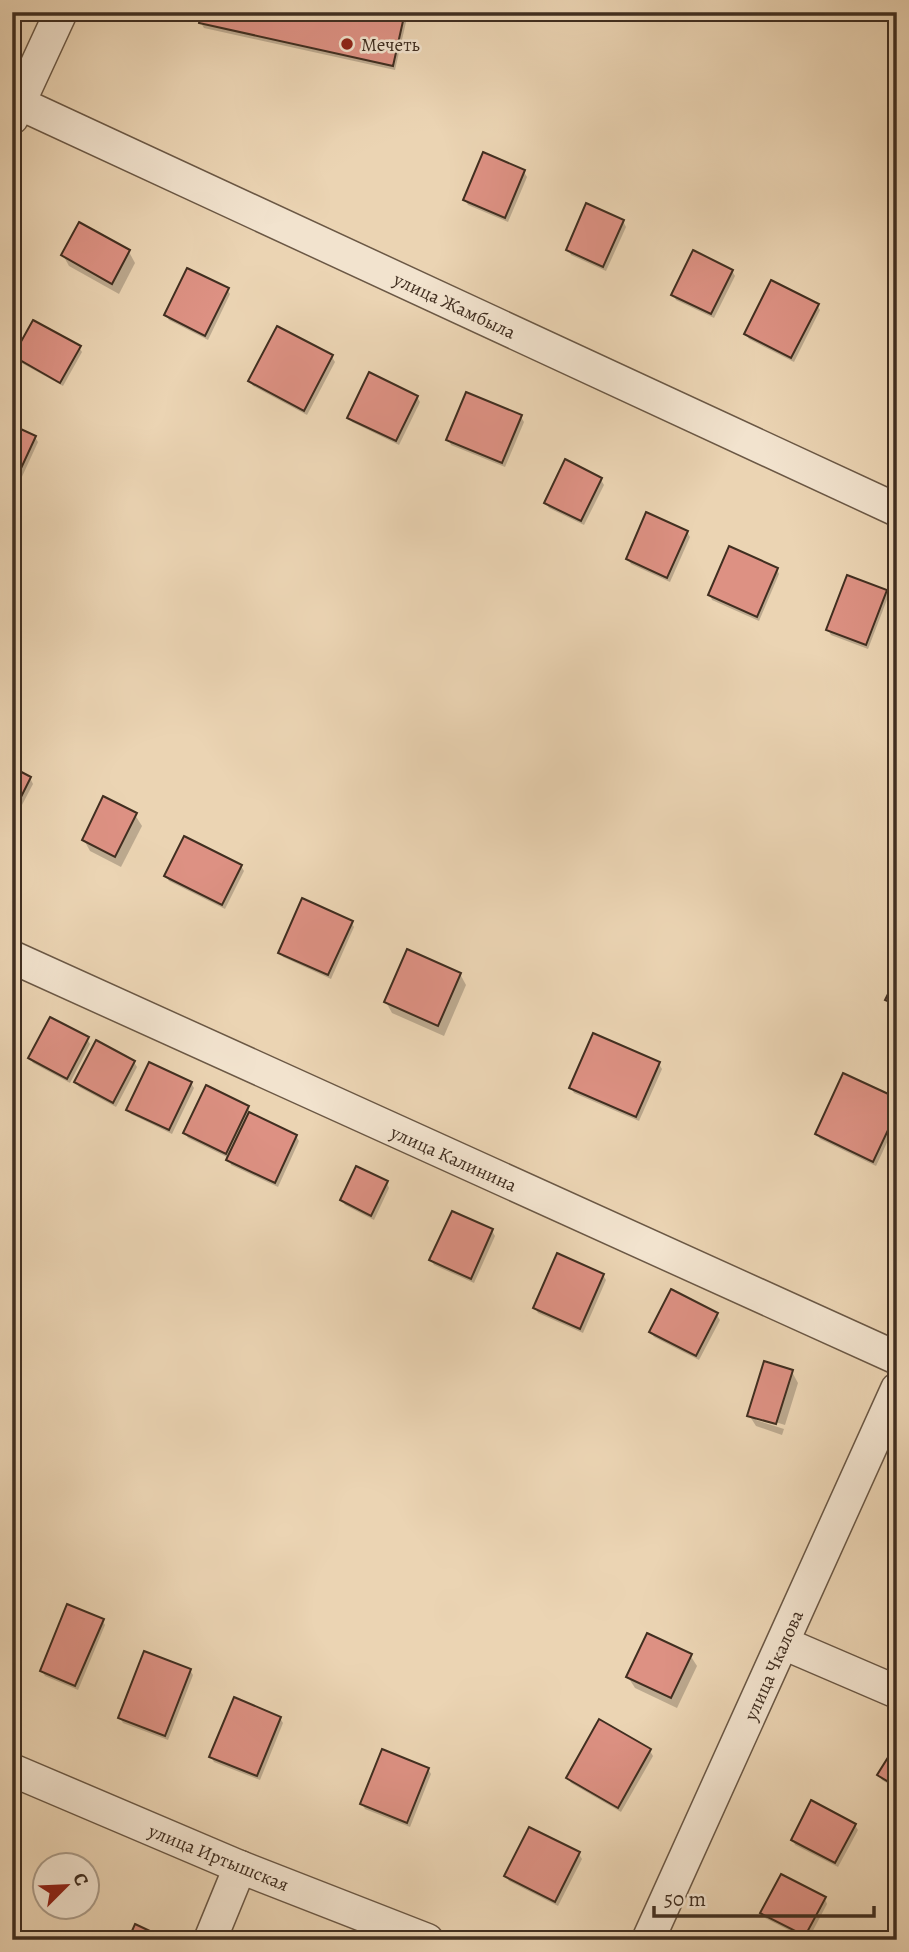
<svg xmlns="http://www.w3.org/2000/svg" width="909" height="1952" font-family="Alegreya,serif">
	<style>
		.shadow { fill: #0003 }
		.building { fill: #dd9183; stroke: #402e20; stroke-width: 2 }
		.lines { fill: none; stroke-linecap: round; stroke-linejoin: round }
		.minor-casing { stroke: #6b5845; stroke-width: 35 }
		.minor { stroke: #f2e3ce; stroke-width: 32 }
		.poi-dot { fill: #8f2418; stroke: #f2e3ce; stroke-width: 2.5 }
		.labels { text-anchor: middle; stroke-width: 5; stroke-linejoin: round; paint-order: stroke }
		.poi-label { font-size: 19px; fill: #402e20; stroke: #f2e3ce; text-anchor: start }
		.street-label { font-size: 19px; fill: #402e20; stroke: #f2e3ce }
	</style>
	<rect width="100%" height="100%" fill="#ebd4b3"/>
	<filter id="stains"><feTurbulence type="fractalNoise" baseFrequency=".00286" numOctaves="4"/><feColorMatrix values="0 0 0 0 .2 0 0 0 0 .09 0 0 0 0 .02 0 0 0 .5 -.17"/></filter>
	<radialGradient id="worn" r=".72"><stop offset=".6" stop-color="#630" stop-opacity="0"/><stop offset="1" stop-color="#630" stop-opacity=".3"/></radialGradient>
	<g class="shadow">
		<polygon points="404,13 407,18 395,70 204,28 201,23"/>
		<polygon points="524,172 527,177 508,222 468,205 465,200"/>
		<polygon points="623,221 626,227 606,271 571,255 568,249"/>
		<polygon points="129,252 135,263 119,294 69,266 63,255"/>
		<polygon points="732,271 735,276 714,318 676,300 673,294"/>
		<polygon points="227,289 230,294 208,340 169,320 166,315"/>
		<polygon points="817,305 820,310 794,362 749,339 746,334"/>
		<polygon points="79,347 82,352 63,386 18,361 15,356"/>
		<polygon points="332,357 335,362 307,415 253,386 250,381"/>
		<polygon points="417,397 420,402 399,445 352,422 349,417"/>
		<polygon points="521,417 524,422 505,467 451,445 448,439"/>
		<polygon points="12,427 35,437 38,442 20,481 12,478"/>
		<polygon points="601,480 604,485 584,525 549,508 546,503"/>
		<polygon points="687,532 690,537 670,582 631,564 628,559"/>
		<polygon points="777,569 779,574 759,621 712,600 710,595"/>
		<polygon points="886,592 888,597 868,649 831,635 828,630"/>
		<polygon points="12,769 30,778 33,784 12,824"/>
		<polygon points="135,815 142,826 121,867 90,851 84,840"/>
		<polygon points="241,866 244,871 225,909 169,881 166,876"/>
		<polygon points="351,922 354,927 331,979 283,957 280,952"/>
		<polygon points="460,974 466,985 444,1036 392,1013 386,1002"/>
		<polygon points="897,980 897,1016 887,999"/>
		<polygon points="87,1039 90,1044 70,1083 33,1063 30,1058"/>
		<polygon points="134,1062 137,1067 116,1107 79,1087 76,1082"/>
		<polygon points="659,1064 662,1069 639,1121 574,1093 571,1088"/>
		<polygon points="191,1083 194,1088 172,1134 131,1114 128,1109"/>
		<polygon points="897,1100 897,1121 876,1166 820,1139 817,1134"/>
		<polygon points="248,1107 250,1114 296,1136 299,1141 278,1187 231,1165 229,1158 188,1138 185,1133"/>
		<polygon points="387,1183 389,1188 374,1220 345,1205 342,1200"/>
		<polygon points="492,1231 495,1236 474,1283 434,1265 431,1260"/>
		<polygon points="603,1275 606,1280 583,1333 538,1313 535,1308"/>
		<polygon points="717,1315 720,1320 699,1360 654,1337 651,1332"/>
		<polygon points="792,1372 798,1383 785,1425 756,1416 756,1420 784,1429 782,1435 756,1426 749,1415"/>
		<polygon points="102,1620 105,1625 78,1690 45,1676 42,1671"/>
		<polygon points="690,1655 697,1666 677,1708 635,1688 628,1677"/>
		<polygon points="190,1670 193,1675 168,1740 123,1723 120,1718"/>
		<polygon points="280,1718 283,1723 260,1780 214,1762 211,1757"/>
		<polygon points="600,1722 650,1751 653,1756 621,1812 571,1783 568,1778"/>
		<polygon points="897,1746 897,1789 882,1780 879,1775"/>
		<polygon points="428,1769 431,1774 410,1827 365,1809 362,1804"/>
		<polygon points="855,1825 858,1830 838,1867 795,1845 793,1840"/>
		<polygon points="579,1854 582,1859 558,1906 509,1881 506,1876"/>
		<polygon points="825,1899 827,1904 808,1940 765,1918 762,1913"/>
	</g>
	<g class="building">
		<polygon points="201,12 405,12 393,66 199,23"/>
		<polygon points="483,152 525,170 505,218 463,200"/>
		<polygon points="586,203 624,220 603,267 566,250"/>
		<polygon points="79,222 130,250 112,284 61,255"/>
		<polygon points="693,250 733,270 711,314 671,295"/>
		<polygon points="187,268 229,288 205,336 164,315"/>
		<polygon points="771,280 819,304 791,358 744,334"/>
		<polygon points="33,320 81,346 60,383 13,356"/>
		<polygon points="277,326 333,355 304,411 248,381"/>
		<polygon points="369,372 418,396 396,441 347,418"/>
		<polygon points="466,392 522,415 502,463 446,440"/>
		<polygon points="12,425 36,436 17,477 12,475"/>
		<polygon points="565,459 602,478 581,521 544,503"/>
		<polygon points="646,512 688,531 667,578 626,559"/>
		<polygon points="729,546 778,568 757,617 708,595"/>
		<polygon points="847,575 887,590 866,645 826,630"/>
		<polygon points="12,767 31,777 12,815"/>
		<polygon points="103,796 137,813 115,857 82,840"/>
		<polygon points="184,836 242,865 222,905 164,876"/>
		<polygon points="302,898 353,921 328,975 278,953"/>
		<polygon points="407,949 461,973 438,1026 384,1002"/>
		<polygon points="897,976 897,1005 885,1000"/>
		<polygon points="50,1017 89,1037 67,1079 28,1058"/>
		<polygon points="593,1033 660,1062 636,1117 569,1088"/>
		<polygon points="96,1040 135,1061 113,1103 74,1082"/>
		<polygon points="149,1062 192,1082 169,1130 126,1110"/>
		<polygon points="843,1073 897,1098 897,1111 873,1162 815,1134"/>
		<polygon points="206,1085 249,1106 226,1154 183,1133"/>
		<polygon points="249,1112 297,1135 275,1183 226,1160"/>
		<polygon points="356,1166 388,1181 371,1216 340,1200"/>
		<polygon points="452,1211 493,1229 471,1279 429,1260"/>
		<polygon points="557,1253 604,1274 580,1329 533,1308"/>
		<polygon points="671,1289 718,1313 696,1356 649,1332"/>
		<polygon points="764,1361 793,1370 776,1424 747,1416"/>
		<polygon points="67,1604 104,1619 75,1686 40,1671"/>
		<polygon points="647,1633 692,1654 671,1698 626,1677"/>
		<polygon points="144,1651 191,1669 165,1736 118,1718"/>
		<polygon points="234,1697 281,1717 257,1776 209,1757"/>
		<polygon points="599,1719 651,1749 618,1808 566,1778"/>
		<polygon points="897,1743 897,1787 877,1775"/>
		<polygon points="382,1749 429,1768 407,1823 360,1804"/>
		<polygon points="811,1800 856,1824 835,1863 791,1840"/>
		<polygon points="529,1827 580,1852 555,1902 504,1876"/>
		<polygon points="781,1874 826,1897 805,1936 760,1913"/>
		<polygon points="135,1924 169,1940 128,1940"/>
		<polygon points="264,1932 282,1940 261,1940"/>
	</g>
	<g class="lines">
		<defs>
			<g id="minor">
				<polyline points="12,100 897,510"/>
				<polyline points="12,118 61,12"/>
				<polyline points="12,957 897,1358"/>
				<polyline points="783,1643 897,1692"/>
				<polyline points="12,1770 240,1867 427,1940"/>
				<polyline points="210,1940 240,1867"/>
				<polyline points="648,1940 897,1389"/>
			</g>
		</defs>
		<use href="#minor" class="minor-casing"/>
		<use href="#minor" class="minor"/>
	</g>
	<circle class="poi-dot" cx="347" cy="44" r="7"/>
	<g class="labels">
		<g class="poi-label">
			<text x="361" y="51">Мечеть</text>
		</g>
		<g class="street-label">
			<text transform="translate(455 305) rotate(25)" y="7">улица Жамбыла</text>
			<text transform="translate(454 1158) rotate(24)" y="7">улица Калинина</text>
			<text transform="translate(773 1665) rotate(-66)" y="7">улица Чкалова</text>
			<text transform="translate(219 1857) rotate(22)" y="7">улица Иртышская</text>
		</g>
	</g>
	<rect width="909" height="1952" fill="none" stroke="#ebd4b3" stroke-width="42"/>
	<rect x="14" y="14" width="881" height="1924" fill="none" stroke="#402e20" stroke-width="3.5"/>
	<rect x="21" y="21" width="867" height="1910" fill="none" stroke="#402e20" stroke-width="2"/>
	<g transform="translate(66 1886) rotate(66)"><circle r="33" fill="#f2e3ce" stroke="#ab9b88" stroke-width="2"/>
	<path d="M0-5L12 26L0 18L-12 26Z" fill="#8f2418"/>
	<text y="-10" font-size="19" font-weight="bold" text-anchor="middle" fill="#402e20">С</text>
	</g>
	<path d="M654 1906v10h220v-10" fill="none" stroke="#402e20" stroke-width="3.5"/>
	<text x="664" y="1906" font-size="21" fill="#402e20" stroke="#f2e3ce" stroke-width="5" paint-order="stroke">50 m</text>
	<rect width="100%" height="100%" filter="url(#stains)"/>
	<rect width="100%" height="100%" fill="url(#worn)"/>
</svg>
